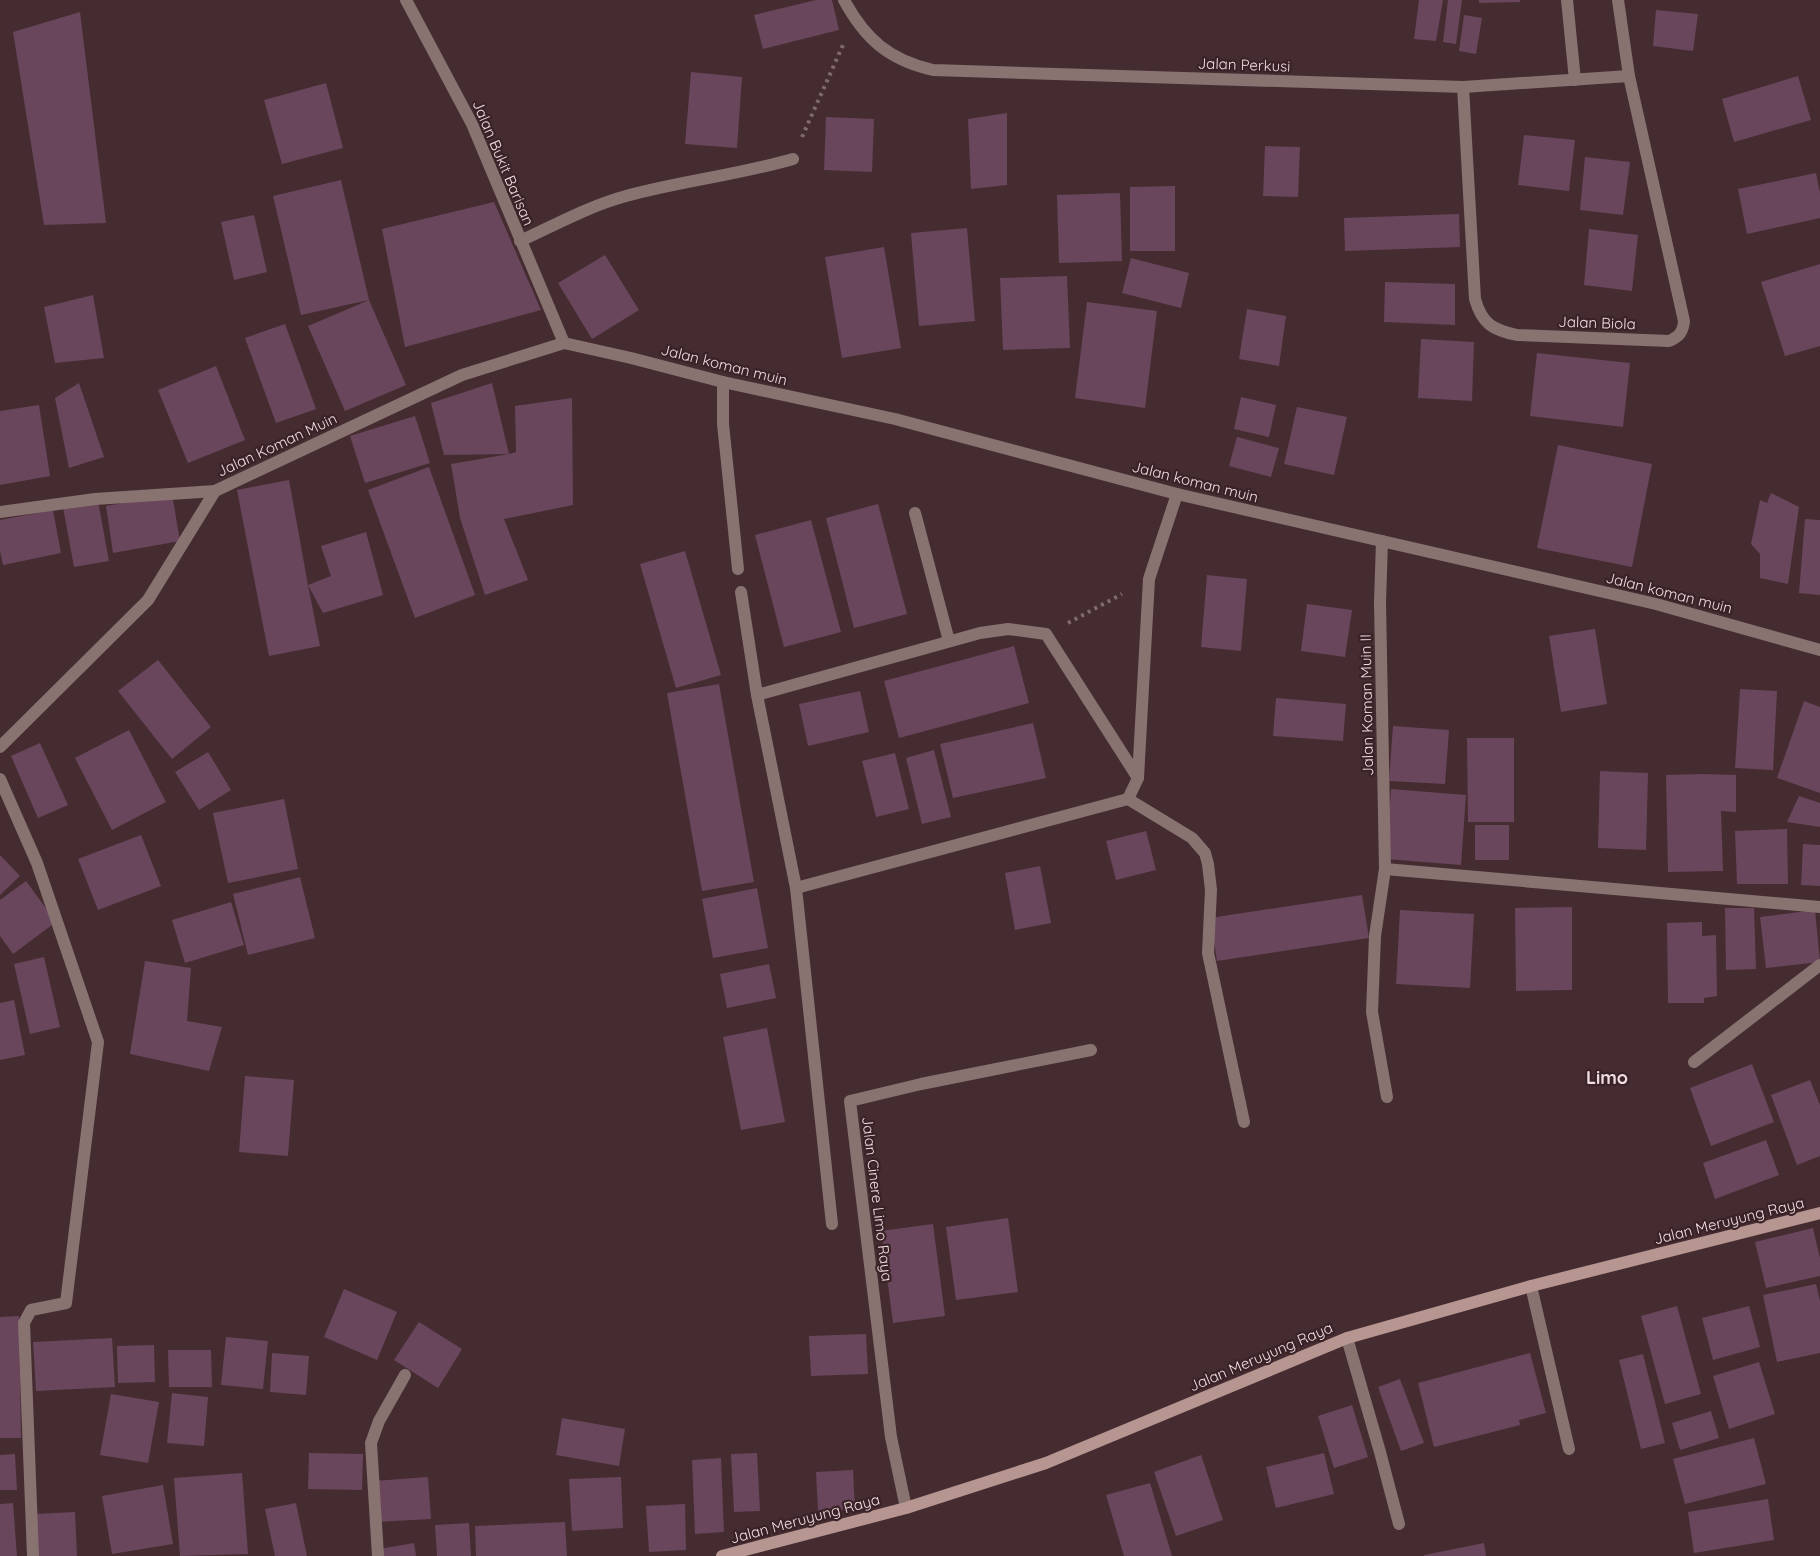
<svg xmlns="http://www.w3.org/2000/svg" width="1820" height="1556" font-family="Quicksand,sans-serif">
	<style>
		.building { fill: #69465b }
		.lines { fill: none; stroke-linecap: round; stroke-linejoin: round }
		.path { stroke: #816b6f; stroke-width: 4; stroke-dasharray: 3 4.5; stroke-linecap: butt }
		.minor { stroke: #887371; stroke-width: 12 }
		.secondary { stroke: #b79692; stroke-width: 12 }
		.labels { text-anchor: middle; stroke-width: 4.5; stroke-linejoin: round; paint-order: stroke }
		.street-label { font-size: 15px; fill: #efdee1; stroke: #3a2227 }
		.quarter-label { font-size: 18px; font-weight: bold; fill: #efdee1; stroke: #3a2227 }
	</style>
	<rect width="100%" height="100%" fill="#452c31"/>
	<g class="building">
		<polygon points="816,0 832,0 839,30 763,49 754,15"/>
		<polygon points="1419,0 1443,0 1436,41 1414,39"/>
		<polygon points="1448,0 1462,0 1456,44 1443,42"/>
		<polygon points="1479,0 1520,0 1520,2 1479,3"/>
		<polygon points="1656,10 1698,14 1693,51 1653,46"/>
		<polygon points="80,12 106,223 44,225 13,32"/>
		<polygon points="1464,15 1482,18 1476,54 1459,51"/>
		<polygon points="691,72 742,77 737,148 685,144"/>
		<polygon points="1798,76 1811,120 1734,142 1722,99"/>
		<polygon points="326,83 343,148 282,164 264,100"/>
		<polygon points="1007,113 1007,185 971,189 968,119"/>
		<polygon points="826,117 874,119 872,172 824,170"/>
		<polygon points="1524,135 1575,140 1569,191 1518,185"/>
		<polygon points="1265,146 1300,147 1298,197 1263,196"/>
		<polygon points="1585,157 1630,162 1623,215 1580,210"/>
		<polygon points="1816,173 1820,193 1820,218 1747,234 1738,189"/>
		<polygon points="341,180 369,300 301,315 273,196"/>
		<polygon points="1175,186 1175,251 1130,251 1130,187"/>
		<polygon points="1120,193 1122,261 1059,263 1057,195"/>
		<polygon points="494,202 541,310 405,347 382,229"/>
		<polygon points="1459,214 1460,247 1345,251 1344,218"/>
		<polygon points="254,215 267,272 234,280 221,222"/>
		<polygon points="967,228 975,321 919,326 911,233"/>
		<polygon points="1589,229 1638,235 1632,291 1584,285"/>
		<polygon points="884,247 901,348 842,358 825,257"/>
		<polygon points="605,255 639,310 592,339 558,283"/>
		<polygon points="1131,258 1189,273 1181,308 1122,293"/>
		<polygon points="1820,264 1820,346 1785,356 1761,282"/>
		<polygon points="1067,276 1070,348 1003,350 1000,278"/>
		<polygon points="1385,282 1455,284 1455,325 1384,322"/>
		<polygon points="93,295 104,358 55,363 44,307"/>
		<polygon points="369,300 406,385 345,411 308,326"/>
		<polygon points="1087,302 1157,311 1145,408 1075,398"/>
		<polygon points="1247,309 1286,316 1279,366 1239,359"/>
		<polygon points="285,324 316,409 276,423 245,338"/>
		<polygon points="1421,339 1474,342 1472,401 1418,398"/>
		<polygon points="1537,353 1630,363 1623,427 1530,416"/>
		<polygon points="216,366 245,440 188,463 158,390"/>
		<polygon points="79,383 104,457 69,468 55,398"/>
		<polygon points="492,383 509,454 516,452 515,406 572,398 573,505 504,519 528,580 485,595 460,518 451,464 509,454 444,455 431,403"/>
		<polygon points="1241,397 1276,405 1269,437 1234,429"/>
		<polygon points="39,405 50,476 0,485 0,411"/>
		<polygon points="1297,407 1347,417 1334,475 1284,464"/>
		<polygon points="415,416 430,463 365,483 350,436"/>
		<polygon points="1237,437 1279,448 1271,477 1229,466"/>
		<polygon points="1558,445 1652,464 1632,567 1537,548"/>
		<polygon points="429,467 475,595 415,618 368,490"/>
		<polygon points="289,480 308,585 331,576 321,546 366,532 383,595 323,613 308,585 320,646 269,656 237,490"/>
		<polygon points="1771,493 1799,507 1788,584 1760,578 1760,554 1751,544 1760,500 1767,503"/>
		<polygon points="172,494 180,541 113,553 106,506"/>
		<polygon points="98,501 109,561 74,567 63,507"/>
		<polygon points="878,504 907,614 854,628 826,518"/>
		<polygon points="53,510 61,553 3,565 0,551 0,520"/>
		<polygon points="1805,519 1820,520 1820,595 1799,593"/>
		<polygon points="811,520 841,632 784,647 755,535"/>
		<polygon points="685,551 721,675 676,688 640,564"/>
		<polygon points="1207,575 1247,579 1241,651 1201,647"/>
		<polygon points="1307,604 1352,610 1345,657 1301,651"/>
		<polygon points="1595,629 1607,704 1561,712 1549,636"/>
		<polygon points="1014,646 1029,703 899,738 884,681"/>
		<polygon points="158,660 211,727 172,759 118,691"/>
		<polygon points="719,684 754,882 702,891 667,693"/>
		<polygon points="1740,689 1777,691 1773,770 1735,768"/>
		<polygon points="860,691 869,732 808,746 799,704"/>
		<polygon points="1276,698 1346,704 1343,741 1273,736"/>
		<polygon points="1804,701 1820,707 1820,793 1777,778"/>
		<polygon points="1033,723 1046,778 953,798 940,744"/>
		<polygon points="1393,726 1449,730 1445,784 1389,781"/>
		<polygon points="129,730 166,802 112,830 75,758"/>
		<polygon points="1467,738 1514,738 1514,822 1468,822"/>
		<polygon points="40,743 68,805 38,818 11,756"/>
		<polygon points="934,750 951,817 922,824 906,758"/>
		<polygon points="208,752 231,790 199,810 175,772"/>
		<polygon points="895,753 909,809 876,817 862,761"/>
		<polygon points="1600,771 1648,773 1646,850 1598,848"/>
		<polygon points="1703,774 1736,775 1736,812 1721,811 1723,871 1668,872 1666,775"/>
		<polygon points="1391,789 1466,795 1461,865 1386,859"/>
		<polygon points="1799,796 1820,803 1820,827 1787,822"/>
		<polygon points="284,799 298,869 228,883 213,813"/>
		<rect x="1475" y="825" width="34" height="35"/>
		<polygon points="1787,829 1788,884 1737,884 1735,831"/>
		<polygon points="1146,831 1156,870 1116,880 1106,841"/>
		<polygon points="141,835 161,886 98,910 78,859"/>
		<polygon points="1803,844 1820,845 1820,886 1801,885"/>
		<polygon points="0,855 20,876 0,895"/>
		<polygon points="1040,866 1051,923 1015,930 1005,873"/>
		<polygon points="300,877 315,938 248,955 233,894"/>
		<polygon points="26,881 56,922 13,954 0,936 0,900"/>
		<polygon points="757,888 768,948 713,958 702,899"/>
		<polygon points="1362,895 1369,938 1217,961 1210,918"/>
		<polygon points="231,902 244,945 185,963 172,920"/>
		<polygon points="1572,907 1572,990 1516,991 1515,908"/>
		<polygon points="1725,908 1754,908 1756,969 1726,970"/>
		<polygon points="1400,910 1474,914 1470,988 1396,984"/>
		<polygon points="1815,910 1820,962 1766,968 1760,917"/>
		<polygon points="1702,922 1702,936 1716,935 1717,996 1704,998 1704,1003 1668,1003 1667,923"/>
		<polygon points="44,957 60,1027 30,1034 14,964"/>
		<polygon points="145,961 191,968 187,1021 222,1027 209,1071 130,1054"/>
		<polygon points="769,964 776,998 727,1008 720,974"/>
		<polygon points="14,1000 25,1055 0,1060 0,1003"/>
		<polygon points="767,1028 785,1122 741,1130 723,1037"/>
		<polygon points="1752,1064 1774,1122 1711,1146 1690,1088"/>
		<polygon points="245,1076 294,1080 288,1156 239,1152"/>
		<polygon points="1810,1080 1820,1105 1820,1156 1797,1165 1771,1095"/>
		<polygon points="1766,1140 1779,1175 1715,1199 1703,1163"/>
		<polygon points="1008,1218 1018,1292 956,1300 946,1227"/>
		<polygon points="933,1224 945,1316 893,1323 881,1231"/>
		<polygon points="1813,1228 1820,1258 1820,1276 1766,1288 1755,1242"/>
		<polygon points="1816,1284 1820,1301 1820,1353 1777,1362 1763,1295"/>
		<polygon points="344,1289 397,1312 377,1360 324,1337"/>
		<polygon points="1677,1306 1701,1394 1665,1404 1641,1316"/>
		<polygon points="1749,1306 1760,1347 1713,1360 1702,1318"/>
		<polygon points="19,1316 21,1438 0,1438 0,1317"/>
		<polygon points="419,1322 462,1349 438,1388 394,1360"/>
		<polygon points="866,1334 868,1374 811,1376 809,1336"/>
		<polygon points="226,1337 268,1341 263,1389 221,1385"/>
		<polygon points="112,1338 115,1387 36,1391 33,1342"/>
		<polygon points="154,1345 155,1382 118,1383 117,1346"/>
		<polygon points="168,1350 211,1350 212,1387 169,1387"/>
		<polygon points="272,1353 309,1356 306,1395 270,1392"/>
		<polygon points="1530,1353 1546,1413 1519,1420 1520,1425 1434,1447 1418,1383"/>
		<polygon points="1643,1354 1665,1443 1641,1449 1619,1360"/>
		<polygon points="1759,1362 1775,1414 1729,1429 1713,1376"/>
		<polygon points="1400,1379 1424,1443 1401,1451 1378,1387"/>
		<polygon points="172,1393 208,1397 204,1446 167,1443"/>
		<polygon points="111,1394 159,1402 148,1463 100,1455"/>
		<polygon points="1352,1405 1368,1457 1334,1468 1318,1416"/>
		<polygon points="1711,1411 1719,1438 1680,1450 1672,1423"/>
		<polygon points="562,1418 625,1429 619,1466 556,1455"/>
		<polygon points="1754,1438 1766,1484 1685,1504 1673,1459"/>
		<polygon points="309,1453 363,1454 362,1490 308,1489"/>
		<polygon points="757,1453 760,1511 734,1512 731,1454"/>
		<polygon points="1324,1453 1334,1494 1276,1508 1266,1467"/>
		<polygon points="15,1454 17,1490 0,1490 0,1455"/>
		<polygon points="1201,1455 1223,1520 1176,1536 1154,1472"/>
		<polygon points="721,1458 724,1532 695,1534 692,1460"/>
		<polygon points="853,1470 855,1509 818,1511 816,1472"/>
		<polygon points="242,1473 248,1554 180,1556 174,1478"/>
		<polygon points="428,1477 431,1519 376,1522 374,1481"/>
		<polygon points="621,1477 623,1528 572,1531 569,1479"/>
		<polygon points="1150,1483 1172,1556 1124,1556 1106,1495"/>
		<polygon points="163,1485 173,1544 112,1554 102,1496"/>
		<polygon points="1768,1499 1774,1540 1694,1553 1688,1512"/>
		<polygon points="13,1503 17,1556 0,1556 0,1504"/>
		<polygon points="296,1503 307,1556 275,1556 265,1509"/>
		<polygon points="685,1504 686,1550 649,1552 646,1506"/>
		<polygon points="75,1512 77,1556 37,1556 35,1514"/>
		<polygon points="565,1522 567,1556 476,1556 475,1526"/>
		<polygon points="469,1523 471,1556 437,1556 435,1525"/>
		<polygon points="414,1543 416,1556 380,1556 379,1549"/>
		<polygon points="1484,1543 1486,1556 1424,1556 1424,1555"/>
	</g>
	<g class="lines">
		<g class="path">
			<polyline points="802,137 843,45"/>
			<polyline points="1068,623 1122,594"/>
		</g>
		<g class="minor">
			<polyline points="406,0 472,124 564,343"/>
			<path d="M844 0C865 39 889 60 933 70L1463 87 1629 76"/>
			<polyline points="1567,0 1575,80"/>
			<path d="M1463 87 1475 299C1482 324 1493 330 1517 335L1669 341C1679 337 1683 332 1684 321L1629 76 1618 0"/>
			<path d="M520 241C555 225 589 206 626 196 681 181 738 175 793 159"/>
			<polyline points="564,343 631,358 723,382 895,419 1177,494 1656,604 1820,650"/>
			<polyline points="723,382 723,424 738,569"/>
			<polyline points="0,512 95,499 215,491"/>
			<polyline points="915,513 949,641"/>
			<polyline points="1382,541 1380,602 1385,869 1375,936 1372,1012 1387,1097"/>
			<polyline points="741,592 757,695 796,888 832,1224"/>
			<polyline points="757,695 980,633 1008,629 1046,634 1138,778"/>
			<polyline points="0,747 148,600 215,491 462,375 564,343"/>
			<polyline points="0,779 37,863 98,1042 66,1303 31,1310 24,1323 33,1556"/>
			<polyline points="1128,799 1192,838 1205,853 1208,864 1211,890 1208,953 1244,1122"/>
			<polyline points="1385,869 1820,907"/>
			<polyline points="796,888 1128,799 1138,778 1149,579 1177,494"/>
			<polyline points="1694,1062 1820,965"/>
			<polyline points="1531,1286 1569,1449"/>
			<polyline points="1347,1338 1380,1452 1399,1524"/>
			<polyline points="906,1508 891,1437 850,1101 921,1084 1091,1050"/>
			<polyline points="378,1556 371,1443 379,1421 405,1375"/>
		</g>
		<polyline class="secondary" points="722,1556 906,1508 1046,1463 1347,1338 1531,1286 1820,1213"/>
	</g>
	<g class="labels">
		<g class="street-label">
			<text transform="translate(1244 65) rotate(2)" y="5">Jalan Perkusi</text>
			<text transform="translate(503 163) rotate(67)" y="5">Jalan Bukit Barisan</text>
			<text transform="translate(1597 323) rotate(2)" y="5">Jalan Biola</text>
			<text transform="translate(724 365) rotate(14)" y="5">Jalan koman muin</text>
			<text transform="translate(277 445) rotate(-25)" y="5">Jalan Koman Muin</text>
			<text transform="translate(1195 482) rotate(14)" y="5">Jalan koman muin</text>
			<text transform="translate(1669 593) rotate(14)" y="5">Jalan koman muin</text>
			<text transform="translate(1367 705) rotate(-91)" y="5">Jalan Koman Muin II</text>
			<text transform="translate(877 1199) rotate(83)" y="5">Jalan Cinere Limo Raya</text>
			<text transform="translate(1729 1221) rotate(-14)" y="5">Jalan Meruyung Raya</text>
			<text transform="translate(1261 1357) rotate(-23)" y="5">Jalan Meruyung Raya</text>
			<text transform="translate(805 1519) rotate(-15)" y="5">Jalan Meruyung Raya</text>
		</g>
		<g class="quarter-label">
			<text x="1607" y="1084">Limo</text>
		</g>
	</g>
</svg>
